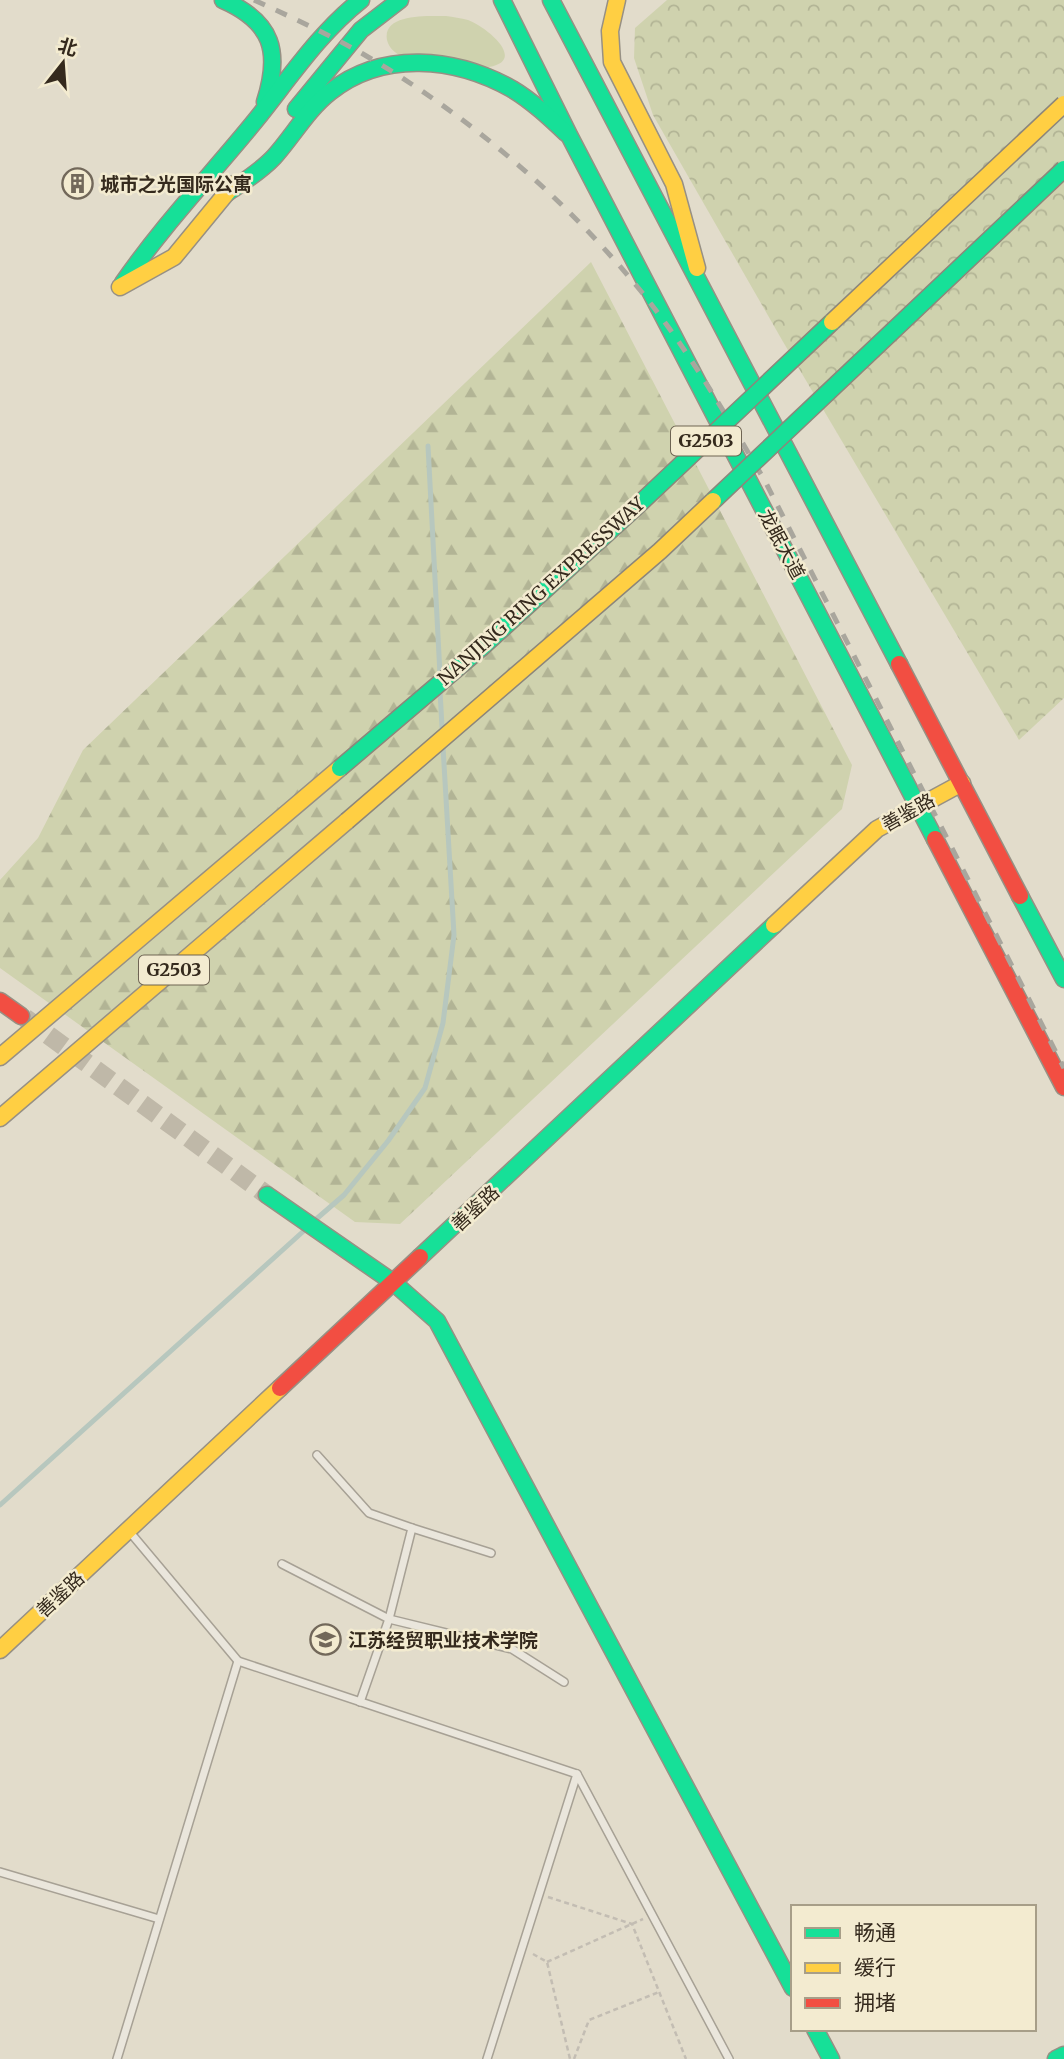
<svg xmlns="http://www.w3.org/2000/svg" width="1064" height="2059" font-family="Merriweather,'Noto Sans SC',serif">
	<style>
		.grass { fill: #cfd2ae }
		.forest { fill: url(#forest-firs) }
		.park { fill: url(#park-crowns) }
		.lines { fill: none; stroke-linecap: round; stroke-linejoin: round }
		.stream { stroke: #b7c7be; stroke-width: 5 }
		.secondary-tunnel { stroke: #bfb8a8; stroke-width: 19; stroke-dasharray: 19 10; stroke-linecap: butt }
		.lane-casing { stroke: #a7a195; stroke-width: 10 }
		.fast-casing { stroke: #979084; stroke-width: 19 }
		.slow-casing { stroke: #979084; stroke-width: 19 }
		.jam-casing { stroke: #979084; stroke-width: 19 }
		.path { stroke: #c3bdb3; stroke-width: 2.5; stroke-dasharray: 5 3.5; stroke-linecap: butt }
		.lane { stroke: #eae6dc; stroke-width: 7 }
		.fast { stroke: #16e098; stroke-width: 16 }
		.slow { stroke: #ffcf43; stroke-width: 16 }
		.jam { stroke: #f24e42; stroke-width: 16 }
		.rail { stroke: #a9a69d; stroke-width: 5; stroke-dasharray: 12 12; stroke-linecap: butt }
		.fast-bridge-casing { stroke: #8c867b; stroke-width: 19; stroke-linecap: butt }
		.slow-bridge-casing { stroke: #8c867b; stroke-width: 19; stroke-linecap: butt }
		.fast-bridge { stroke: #16e098; stroke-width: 16 }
		.slow-bridge { stroke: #ffcf43; stroke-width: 16 }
		.labels { text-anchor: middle; stroke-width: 5; stroke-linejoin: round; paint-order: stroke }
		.shield { fill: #f3ebd0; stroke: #6e6453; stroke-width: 2 }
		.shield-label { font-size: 18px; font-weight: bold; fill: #352a1d }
		.poi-label { font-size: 19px; font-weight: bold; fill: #352a1d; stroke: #f3ebd0; text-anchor: start }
		.street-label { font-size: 19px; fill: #352a1d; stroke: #f3ebd0 }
	</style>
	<defs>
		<pattern id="forest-firs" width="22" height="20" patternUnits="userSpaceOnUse" patternTransform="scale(1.75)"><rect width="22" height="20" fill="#cfd2ae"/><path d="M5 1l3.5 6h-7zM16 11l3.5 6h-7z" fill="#b2b495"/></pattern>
		<pattern id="park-crowns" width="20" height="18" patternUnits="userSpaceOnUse" patternTransform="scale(1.75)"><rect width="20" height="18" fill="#cfd2ae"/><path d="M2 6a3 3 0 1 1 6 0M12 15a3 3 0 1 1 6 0" fill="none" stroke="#b2b495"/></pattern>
	</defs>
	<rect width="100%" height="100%" fill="#e2dccb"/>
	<path class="grass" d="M446 16C453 17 461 18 468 20 485 26 528 60 489 67L401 56C394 52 389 48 387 40 382 13 429 16 446 16Z"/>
	<polygon class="forest" points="591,262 852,765 842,809 400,1224 355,1222 0,968 0,880 38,838 83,750"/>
	<polygon class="park" points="667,0 1064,0 1064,698 1019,740 782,340 653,115 634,58 635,28"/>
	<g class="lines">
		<g class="stream">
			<polyline points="428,446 440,674"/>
			<polyline points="440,691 442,727"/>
			<polyline points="314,1221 344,1195 388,1141 425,1088 443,1023 454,935 443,747"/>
			<polyline points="0,1505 307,1228"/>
		</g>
		<polyline class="secondary-tunnel" points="25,1018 267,1195"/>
		<defs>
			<g id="lane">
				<polyline points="317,1455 369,1513 412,1528 389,1619 360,1702"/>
				<polyline points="412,1528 491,1553"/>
				<polyline points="129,1531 238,1661 577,1774 487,2059"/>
				<polyline points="282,1564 389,1619 512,1649 564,1682"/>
				<polyline points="577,1774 729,2059"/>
				<polyline points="0,1872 159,1919"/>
				<polyline points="117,2059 238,1661"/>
			</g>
			<g id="fast">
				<path d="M223 0C273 22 281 52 265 102"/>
				<polyline points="502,0 569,135 935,839"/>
				<polyline points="551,0 899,664"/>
				<polyline points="296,109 361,30 400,0"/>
				<path d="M227 193C243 182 260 172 274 157 293 136 307 110 330 92 383 50 455 57 512 89 532 101 549 117 566 133"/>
				<path d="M123 283C163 225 211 175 255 121 289 79 319 33 361 0"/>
				<polyline points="1020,896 1064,979"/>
				<polyline points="267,1195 394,1283 437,1321 793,1988"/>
				<polyline points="420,1257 774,925"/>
				<polyline points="815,2029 831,2059"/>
				<polyline points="1056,2059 1064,2055"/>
			</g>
			<g id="slow">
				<polyline points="617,0 610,31 612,62 674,184 697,268"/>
				<polyline points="120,287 174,257 234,184"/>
				<polyline points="774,925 877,829 962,783"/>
				<polyline points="0,1057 340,768"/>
				<polyline points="0,1118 347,821"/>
				<polyline points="0,1650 280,1388"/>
			</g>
			<g id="jam">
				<polyline points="899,664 1020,896"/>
				<polyline points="935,839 1064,1087"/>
				<polyline points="0,1001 21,1016"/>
				<polyline points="280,1388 420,1257"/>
			</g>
		</defs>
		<use href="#lane" class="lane-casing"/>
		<use href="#fast" class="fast-casing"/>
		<use href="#slow" class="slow-casing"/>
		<use href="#jam" class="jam-casing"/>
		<g class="path">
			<polyline points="548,1897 632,1924 686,2059"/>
			<polyline points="533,1954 547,1962 570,2059"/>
			<polyline points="547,1962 643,1919"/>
			<polyline points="574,2059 589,2020 659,1992"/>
		</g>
		<use href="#lane" class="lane"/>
		<use href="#fast" class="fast"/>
		<use href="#slow" class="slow"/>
		<use href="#jam" class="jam"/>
		<path class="rail" d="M254 0C291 17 328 34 363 54 468 115 563 196 640 290 688 349 726 415 765 481L1064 1068"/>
		<defs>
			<g id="fast-bridge">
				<polyline points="713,501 1064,169"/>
				<polyline points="340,768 481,648 635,508 832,322"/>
			</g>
			<g id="slow-bridge">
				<polyline points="832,322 1064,104"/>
				<polyline points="347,821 660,551 713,501"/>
			</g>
		</defs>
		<use href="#fast-bridge" class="fast-bridge-casing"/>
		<use href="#slow-bridge" class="slow-bridge-casing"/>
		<use href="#fast-bridge" class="fast-bridge"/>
		<use href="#slow-bridge" class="slow-bridge"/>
	</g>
	<defs>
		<symbol id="building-ring" viewBox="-11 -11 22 22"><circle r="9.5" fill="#f3ebd0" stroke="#72685a" stroke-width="1.5"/><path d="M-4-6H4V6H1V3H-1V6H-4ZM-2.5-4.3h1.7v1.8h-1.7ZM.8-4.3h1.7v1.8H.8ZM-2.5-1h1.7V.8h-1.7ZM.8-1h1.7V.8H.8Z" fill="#72685a"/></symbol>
		<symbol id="university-ring" viewBox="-11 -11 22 22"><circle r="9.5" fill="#f3ebd0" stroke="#72685a" stroke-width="1.5"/><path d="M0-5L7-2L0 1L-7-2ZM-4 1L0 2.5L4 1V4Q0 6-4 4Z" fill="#72685a"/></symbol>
	</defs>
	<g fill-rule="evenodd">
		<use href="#building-ring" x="60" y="166" width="35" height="35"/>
		<use href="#university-ring" x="308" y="1622" width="35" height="35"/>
	</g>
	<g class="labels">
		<g class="shield">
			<rect x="671" y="426.5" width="70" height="29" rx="5"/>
			<rect x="139" y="955.5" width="70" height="29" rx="5"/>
		</g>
		<g class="shield-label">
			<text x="706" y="447">G2503</text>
			<text x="174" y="976">G2503</text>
		</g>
		<g class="poi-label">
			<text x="100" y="191">城市之光国际公寓</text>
			<text x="348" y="1647">江苏经贸职业技术学院</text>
		</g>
		<g class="street-label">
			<text transform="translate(782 544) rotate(62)" y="7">龙眠大道</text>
			<text transform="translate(541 591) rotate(-42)" y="7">NANJING RING EXPRESSWAY</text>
			<text transform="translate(908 812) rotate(-29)" y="7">善鉴路</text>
			<text transform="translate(475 1208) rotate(-43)" y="7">善鉴路</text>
			<text transform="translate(60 1594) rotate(-43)" y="7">善鉴路</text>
		</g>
	</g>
	<rect x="791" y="1905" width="245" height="126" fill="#f3ebd0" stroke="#a79e88" stroke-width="2"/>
	<rect x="805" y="1928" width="35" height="10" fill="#16e098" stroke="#a79e88" stroke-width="2"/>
	<text x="854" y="1940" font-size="21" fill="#352a1d">畅通</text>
	<rect x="805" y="1963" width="35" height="10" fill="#ffcf43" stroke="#a79e88" stroke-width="2"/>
	<text x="854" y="1975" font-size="21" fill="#352a1d">缓行</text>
	<rect x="805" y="1998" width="35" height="10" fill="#f24e42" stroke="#a79e88" stroke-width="2"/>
	<text x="854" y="2010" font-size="21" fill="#352a1d">拥堵</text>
	<g transform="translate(63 63) rotate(17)" stroke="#f3ebd0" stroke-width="5" paint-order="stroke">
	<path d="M0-5L12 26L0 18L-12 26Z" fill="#352a1d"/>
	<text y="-10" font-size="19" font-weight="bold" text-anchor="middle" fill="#352a1d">北</text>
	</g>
</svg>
